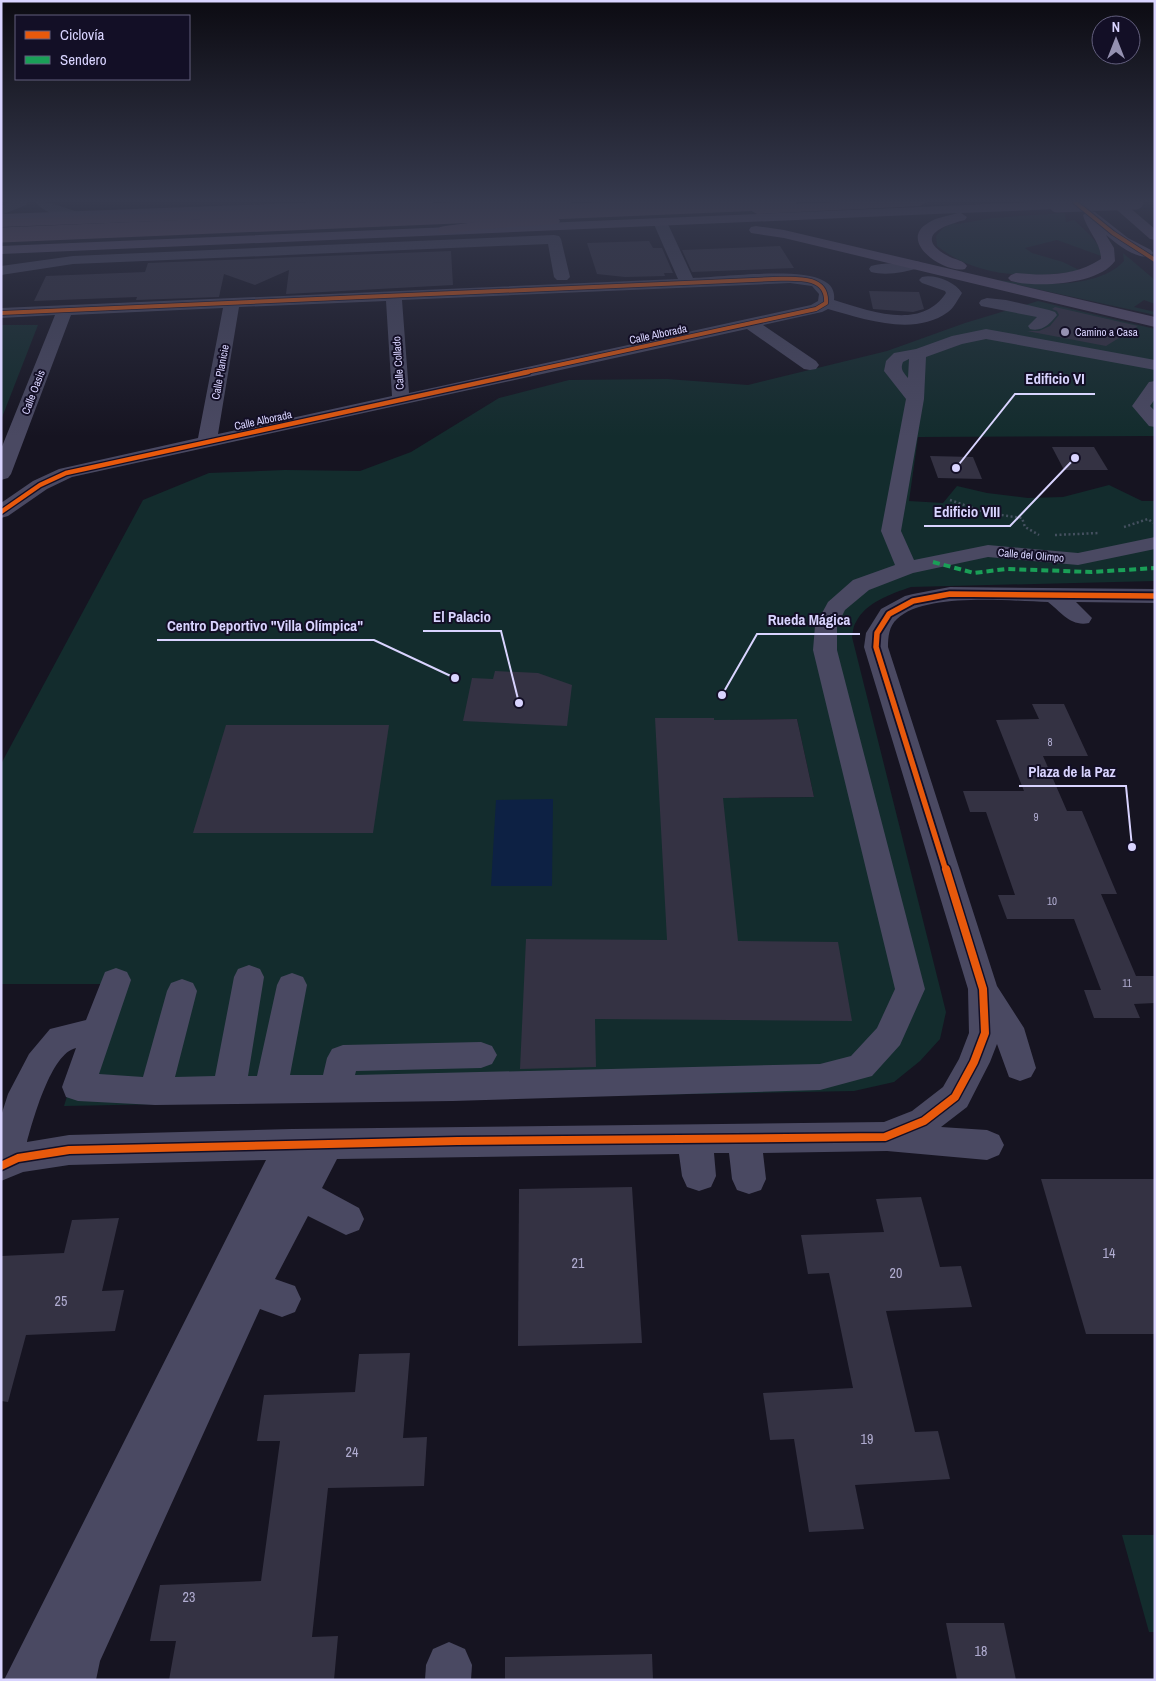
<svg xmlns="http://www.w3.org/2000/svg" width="1156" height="1681" font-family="'Archivo Narrow',sans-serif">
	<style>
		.green { fill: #132c2d; fill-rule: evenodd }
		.water { fill: #0d2144 }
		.building { fill: #343243 }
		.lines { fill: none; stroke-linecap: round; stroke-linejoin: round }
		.path { stroke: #44505f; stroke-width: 2.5; stroke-dasharray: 2 2.5; stroke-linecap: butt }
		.minor { fill: #4a4962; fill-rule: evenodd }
		.major { fill: #5e5373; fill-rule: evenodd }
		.highway { fill: #67516a; fill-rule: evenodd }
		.major-bridge { stroke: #5e5373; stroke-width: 15 }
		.highway-bridge { stroke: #67516a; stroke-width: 15 }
		.quiet { stroke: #1a9f57; stroke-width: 4; stroke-dasharray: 7 4; stroke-linecap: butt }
		.cycleway-far3-casing { stroke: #130f26; stroke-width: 5.5 }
		.cycleway-far2-casing { stroke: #130f26; stroke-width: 7 }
		.cycleway-far1-casing { stroke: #130f26; stroke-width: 9 }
		.cycleway-casing { stroke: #130f26; stroke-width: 11 }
		.cycleway-far3 { stroke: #e8590c; stroke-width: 4 }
		.cycleway-far2 { stroke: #e8590c; stroke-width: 4.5 }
		.cycleway-far1 { stroke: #e8590c; stroke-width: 5.5 }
		.cycleway { stroke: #e8590c; stroke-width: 8 }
		.poi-dot { fill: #9591b1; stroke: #130f26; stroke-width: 2 }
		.labels { text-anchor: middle; stroke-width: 4; stroke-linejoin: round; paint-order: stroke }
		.far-poi-label { font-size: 11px; fill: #d9d4ff; stroke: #130f26; text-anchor: start }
		.far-street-label { font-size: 11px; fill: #d9d4ff; stroke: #130f26 }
		.number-label { font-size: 11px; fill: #b0acd0 }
		.near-number-label { font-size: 14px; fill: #b0acd0 }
		.leader { fill: none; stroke: #d9d4ff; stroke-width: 2 }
		.callout-dot { fill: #d9d4ff; stroke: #130f26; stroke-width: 2 }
		.callout-label { font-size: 15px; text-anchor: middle; font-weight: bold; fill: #d9d4ff; stroke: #130f26; stroke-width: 4; stroke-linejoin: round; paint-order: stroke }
	</style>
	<rect width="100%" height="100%" fill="#161421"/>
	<g class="green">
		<path d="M1065 213 1066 222 1074 220C1087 232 1098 241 1104 257L1057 240 1025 248 1032 253 1063 262 1081 271C1031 278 979 279 937 246L936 236 943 228 953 223 958 224 992 218Z"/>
		<path d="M1123 253 1155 280V304L1144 300 1134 307 1155 312V315L996 280C1034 284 1096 291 1124 261Z"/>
		<path d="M1038 301 1155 329V436L918 437 909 501 943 503 957 486 987 493 1028 498 1063 497 1109 485 1142 501H1155V581L911 587C891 594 866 602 856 622 853 626 853 633 852 637L946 1012 940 1039 920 1061 894 1082 854 1091 64 1106 102 984H1V764L143 500 209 473 285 470 360 471 411 452 499 398 569 380 667 379 748 385 887 351 965 323ZM797 719 814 797 739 798 727 720Z"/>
		<polygon points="1,325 38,325 1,420"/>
		<polygon points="1122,1535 1155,1535 1155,1632 1149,1632"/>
	</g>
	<polygon class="water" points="553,799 552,886 491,886 496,800"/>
	<g class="building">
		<polygon points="649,241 653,248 662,248 673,273 664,273 665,276 625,277 597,274 587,243"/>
		<polygon points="780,246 794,268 692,272 682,250"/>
		<polygon points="451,251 453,285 286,294 289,270 255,285 224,274 219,297 136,300 137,297 34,301 46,276 145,272 148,263"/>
		<polygon points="869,291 919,292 924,309 913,312 873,309"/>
		<polygon points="1055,307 1138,326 1106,346 1027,331 1039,331 1050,326 1059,315 1057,311 1052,309"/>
		<polygon points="1052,447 1094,447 1108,470 1064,470"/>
		<polygon points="930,456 973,457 982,479 938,478"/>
		<polygon points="495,671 538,673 572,685 567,726 463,721 472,678 493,679"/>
		<polygon points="1032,704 1064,704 1088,756 1043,756 1067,811 1082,811 1117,894 1101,894 1136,976 1155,976 1155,1003 1134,1004 1140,1018 1094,1018 1084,990 1101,990 1074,919 1007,919 998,895 1015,895 986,812 970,812 963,791 1024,791 996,720 1039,719"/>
		<polygon points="655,718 714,718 714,720 797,719 814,797 723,798 738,941 838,942 852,1021 595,1019 596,1067 520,1069 526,939 667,940"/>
		<polygon points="226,725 389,725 373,833 193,833"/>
		<polygon points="1041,1179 1155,1179 1155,1334 1086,1334"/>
		<polygon points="632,1187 642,1343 518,1346 519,1189"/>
		<polygon points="921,1197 940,1267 961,1266 972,1307 886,1311 915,1432 938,1431 950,1479 855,1485 864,1529 809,1532 794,1439 770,1440 763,1393 853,1388 829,1273 808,1274 801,1235 884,1232 876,1199"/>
		<polygon points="119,1218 102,1291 124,1290 115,1331 26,1335 8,1402 1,1401 1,1256 64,1253 72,1220"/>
		<polygon points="410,1353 403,1438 427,1437 424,1486 328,1488 312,1637 338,1636 334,1680 169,1680 176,1641 150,1641 160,1585 261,1581 280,1441 257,1441 264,1395 355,1392 359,1354"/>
		<polygon points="946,1623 1004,1623 1016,1680 957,1680"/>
		<polygon points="652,1654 653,1680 505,1680 505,1657"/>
	</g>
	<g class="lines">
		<g class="path">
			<polyline points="950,500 987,513 1022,518 1025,527 1039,535"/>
			<polyline points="1124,527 1148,519 1153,523"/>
			<polyline points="1055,535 1099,533"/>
		</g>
		<g class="minor">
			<polygon points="10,202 28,202 26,205 1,215 1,206"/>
			<path d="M35 202C51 201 65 208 81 213L83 216 81 219C68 222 43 212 35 202Z"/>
			<path d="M660 218 667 222 693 278C723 277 800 267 824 281 832 285 835 292 834 300 870 311 921 331 946 293L945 291 922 283 919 280 922 277C935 274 955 282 962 293 958 299 954 308 948 312 914 337 864 319 828 309L822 312 763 325 816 361 819 365 816 369 810 370 804 369 747 329 72 477 47 489 8 516 1 518V503L33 481 59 469 198 438 223 308 71 315 11 474 8 478 1 480V449L55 315 1 318V308L678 279 653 222ZM790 283 812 286 819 294 818 301 811 305 409 393 402 300ZM386 301 392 396 218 434 239 307Z"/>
			<polygon points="554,235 559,236 561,239 570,277 567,280 557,280 554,277 548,244 73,264 1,275 1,266 73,256"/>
			<path d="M915 261 920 262 922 265 920 268C904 272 887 276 871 272L869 269 871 266C885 262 899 264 915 261Z"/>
			<path d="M987 298 1006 300 1049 310 1055 312 1057 315C1050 324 1042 332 1030 329L1028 326 1037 317 981 306 979 303 981 300Z"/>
			<path d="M986 329 1155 360V370L986 339 962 344 926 357 924 399 901 531 914 560 988 545 1078 553 1155 537V549L1078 565 988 557 913 573 869 590 845 610 837 626V650L925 989 900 1045 872 1076 820 1090 453 1101 155 1105 78 1101 66 1097 62 1087 76 1048C51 1053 33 1120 27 1142L69 1135 292 1129 884 1122 912 1111 943 1087 959 1059 969 1033 968 989 864 647 866 633 881 609 905 596 913 594 950 587 1155 589V603L1076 602 1092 618 1089 623C1071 627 1061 612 1048 602 1011 601 925 592 897 619 889 626 888 637 888 647L997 986 1024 1028 1036 1068 1031 1077 1020 1081 1009 1077 997 1044 990 1062 967 1107 941 1127 987 1130 999 1135 1004 1145 999 1155 987 1160 887 1151 763 1153 766 1179 761 1190 749 1194 737 1190 732 1179 729 1153H714L716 1176 711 1187 699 1191 687 1187 682 1176 679 1154 337 1159 322 1188 359 1208 364 1219 359 1230 346 1235 308 1216 275 1279 295 1286 301 1299 295 1312 282 1317 260 1309 100 1661 96 1680H4L266 1160 69 1165 23 1172 1 1181V1116L8 1094 29 1054 50 1029 86 1020 105 972 116 968 127 972 131 980 99 1074 143 1077 167 991 171 983 182 979 193 983 197 991 175 1077 215 1076 234 977 238 969 249 965 260 969 264 977 248 1076H257L277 985 281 977 292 973 303 977 307 985 290 1075H323L327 1058 332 1049 343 1045 481 1042 492 1046 497 1055 492 1064 481 1068 356 1071 355 1075 820 1064 851 1056 877 1028 895 989 813 650 815 626 828 602 853 580 895 565 881 531 906 399 884 371 886 361 894 353 916 349 952 336ZM909 359 908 378C903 372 900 369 903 362Z"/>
			<polygon points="1155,381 1155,399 1150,406 1155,411 1155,427 1149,426 1132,406 1149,382"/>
			<polygon points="449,1642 465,1649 472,1665 471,1680 425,1680 426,1665 433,1649"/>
		</g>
		<g class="major">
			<polygon points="326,202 434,202 427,206 1,222 1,214"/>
			<path d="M1038 202H1060L1064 205 1057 209 961 213 967 217 965 220C940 226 913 238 950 257 956 260 963 260 967 266L965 269C944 274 897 241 928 223 937 217 948 216 958 213L1 254V246Z"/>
			<polygon points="1108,202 1123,202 1155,229 1155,240 1150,239"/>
			<path d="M1090 211 1095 212 1128 238 1151 250 1153 253 1151 256C1136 260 1117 244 1106 235L1114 248 1115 261C1098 285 1037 288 1011 281L1008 278 1011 275 1016 273C1046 276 1075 276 1101 259 1101 242 1087 231 1083 215Z"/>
			<polygon points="756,226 784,230 1155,317 1155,327 784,238 751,233 749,230 751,227"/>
		</g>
		<g class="highway">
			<polygon points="463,202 572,202 565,206 1,227 1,219"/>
			<polygon points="843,202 927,202 920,206 757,214 750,210 757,206"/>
			<polygon points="553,217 558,218 560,221 558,224 483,229 445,234 440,233 438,230 440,227 445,226 483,221"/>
		</g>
		<polyline class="major-bridge" points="1057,205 1136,202"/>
		<polyline class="highway-bridge" points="1,235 789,202"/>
		<polyline class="quiet" points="933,562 974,573 1006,569 1092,572 1155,568"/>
		<defs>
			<g id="cycleway-far3">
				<polyline points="1075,202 1113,233 1155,260"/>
				<path d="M1 313 773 279C793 279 828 274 826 303L816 309 522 373"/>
			</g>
			<polyline id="cycleway-far2" points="1,512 40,485 66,473 528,372"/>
			<polyline id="cycleway-far1" points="946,871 876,647 877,633 889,614 913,601 950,594 1155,596"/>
			<polyline id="cycleway" points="1,1166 18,1158 69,1150 457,1141 885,1137 924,1121 955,1097 974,1062 985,1033 983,989 946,869"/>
		</defs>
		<use href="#cycleway-far3" class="cycleway-far3-casing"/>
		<use href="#cycleway-far2" class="cycleway-far2-casing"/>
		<use href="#cycleway-far1" class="cycleway-far1-casing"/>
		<use href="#cycleway" class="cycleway-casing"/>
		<use href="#cycleway-far3" class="cycleway-far3"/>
		<use href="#cycleway-far2" class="cycleway-far2"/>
		<use href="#cycleway-far1" class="cycleway-far1"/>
		<use href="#cycleway" class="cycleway"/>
	</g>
	<linearGradient id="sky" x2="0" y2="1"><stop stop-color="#0c0b12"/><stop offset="0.46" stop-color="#363a4e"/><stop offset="1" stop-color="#363a4e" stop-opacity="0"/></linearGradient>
	<rect width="1156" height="437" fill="url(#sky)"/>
	<circle class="poi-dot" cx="1065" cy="332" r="5"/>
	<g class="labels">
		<g class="far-poi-label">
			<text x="1075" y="336">Camino a Casa</text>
		</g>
		<g class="far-street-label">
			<text transform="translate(658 334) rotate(-12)" y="4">Calle Alborada</text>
			<text transform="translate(398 363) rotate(-94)" y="4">Calle Collado</text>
			<text transform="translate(220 372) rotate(-80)" y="4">Calle Planicie</text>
			<text transform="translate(33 392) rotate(-69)" y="4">Calle Oasis</text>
			<text transform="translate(263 420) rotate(-12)" y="4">Calle Alborada</text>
			<text transform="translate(1031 555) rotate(5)" y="4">Calle del Olimpo</text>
		</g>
		<g class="number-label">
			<text x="1050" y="746">8</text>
			<text x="1036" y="821">9</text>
			<text x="1052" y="905">10</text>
			<text x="1127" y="987">11</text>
		</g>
		<g class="near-number-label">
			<text x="1109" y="1258">14</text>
			<text x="578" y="1268">21</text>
			<text x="896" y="1278">20</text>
			<text x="61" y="1306">25</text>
			<text x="867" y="1444">19</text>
			<text x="352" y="1457">24</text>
			<text x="189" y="1602">23</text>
			<text x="981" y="1656">18</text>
		</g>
	</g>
	<path class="leader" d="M956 468L1015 394H1095M1075 458L1010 526H924M519 703L501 631H423M722 695L757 634H860M455 678L374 640H157M1132 847L1126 786H1019"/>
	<g class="callout-dot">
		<circle cx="956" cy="468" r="5"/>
		<circle cx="1075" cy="458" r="5"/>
		<circle cx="519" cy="703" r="5"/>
		<circle cx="722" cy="695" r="5"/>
		<circle cx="455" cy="678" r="5"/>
		<circle cx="1132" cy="847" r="5"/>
	</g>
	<g class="callout-label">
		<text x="1055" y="384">Edificio VI</text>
		<text x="967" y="517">Edificio VIII</text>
		<text x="462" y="622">El Palacio</text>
		<text x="809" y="625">Rueda Mágica</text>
		<text x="265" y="631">Centro Deportivo "Villa Olímpica"</text>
		<text x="1072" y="777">Plaza de la Paz</text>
	</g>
	<rect width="1156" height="1681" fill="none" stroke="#d9d4ff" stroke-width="5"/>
	<rect x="15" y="15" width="175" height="65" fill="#130f26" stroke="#625e7d"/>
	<rect x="25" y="31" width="25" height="8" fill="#e8590c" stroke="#625e7d"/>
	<text x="60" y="40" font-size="15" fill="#d9d4ff">Ciclovía</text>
	<rect x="25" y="56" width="25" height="8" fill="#1a9f57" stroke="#625e7d"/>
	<text x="60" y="65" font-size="15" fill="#d9d4ff">Sendero</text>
	<g transform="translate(1116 40)"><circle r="24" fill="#130f26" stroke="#625e7d"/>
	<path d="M0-4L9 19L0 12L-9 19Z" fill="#9591b1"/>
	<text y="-8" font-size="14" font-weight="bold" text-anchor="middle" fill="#d9d4ff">N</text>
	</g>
</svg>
